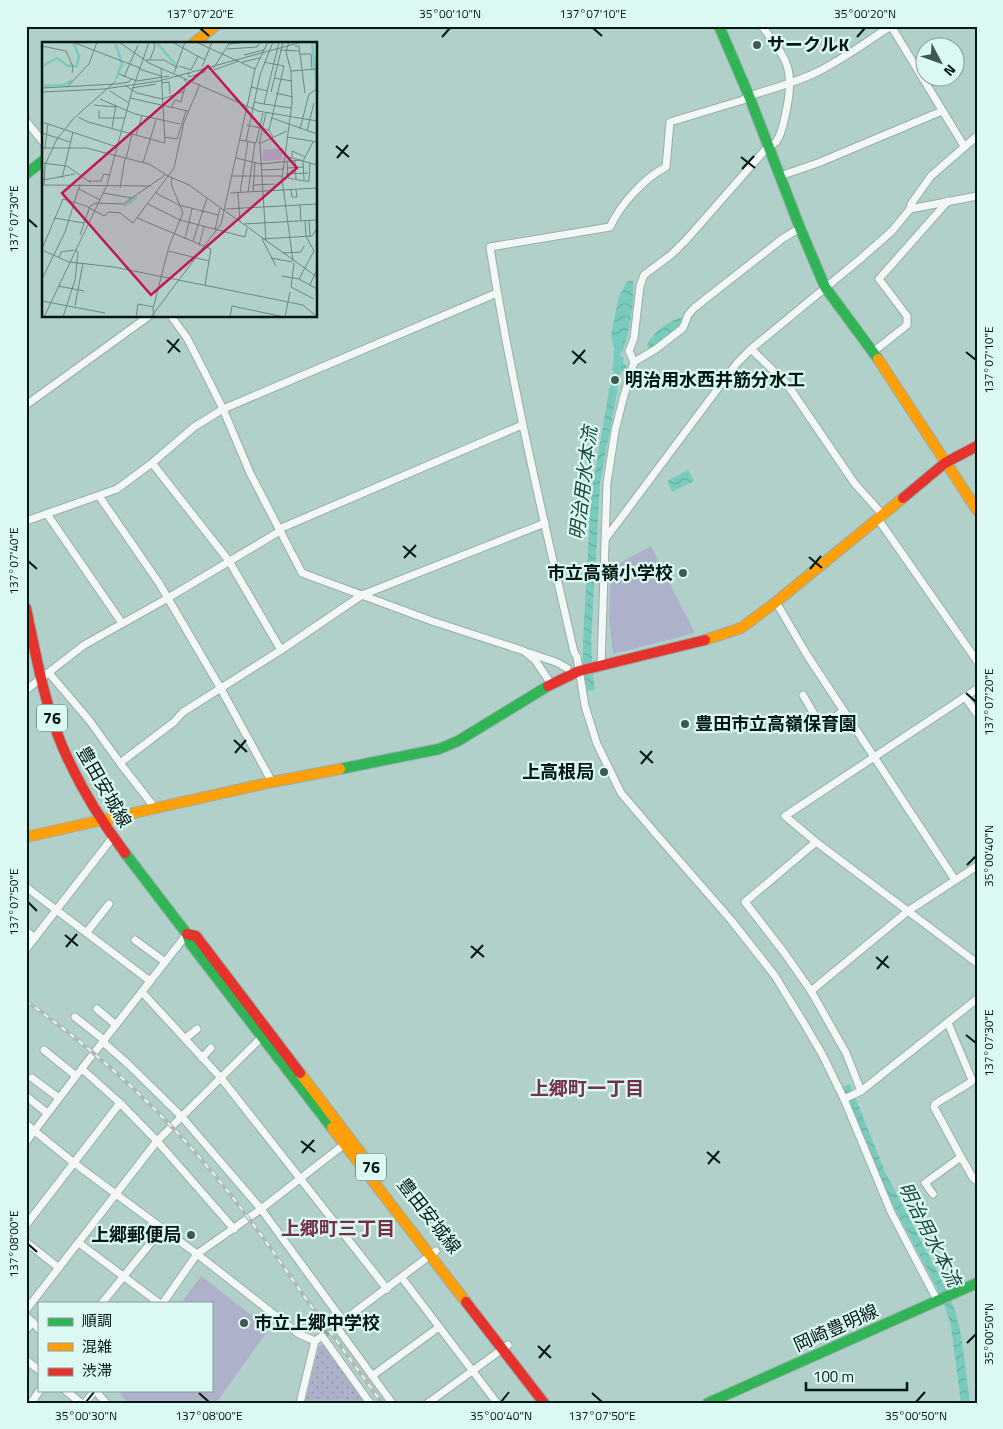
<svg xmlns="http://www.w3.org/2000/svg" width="1003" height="1429" font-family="'Titillium Web','Noto Sans JP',sans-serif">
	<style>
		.grass { fill: url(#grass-dots) }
		.garden { fill: #adb1c9 }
		.water { fill: url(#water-waves) }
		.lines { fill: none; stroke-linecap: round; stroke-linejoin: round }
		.canal { stroke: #78cbbd; stroke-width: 7 }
		.street-tunnel { stroke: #8faba5; stroke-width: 7; stroke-dasharray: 7 3.5; stroke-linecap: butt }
		.street-casing { stroke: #96aeaa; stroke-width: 9 }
		.fast-casing { stroke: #96aeaa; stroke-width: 12 }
		.slow-casing { stroke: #96aeaa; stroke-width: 12 }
		.jam-casing { stroke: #96aeaa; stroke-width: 12 }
		.street { stroke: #f3f8f7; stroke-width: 7 }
		.fast { stroke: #30b455; stroke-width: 10 }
		.slow { stroke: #ff9f0a; stroke-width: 10 }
		.jam { stroke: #e5322d; stroke-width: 10 }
		.rail-casing { stroke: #b1b9b7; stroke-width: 4 }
		.rail { stroke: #dcf8f2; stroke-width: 2; stroke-dasharray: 5.5; stroke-linecap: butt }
		.ticks { fill: none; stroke: #021612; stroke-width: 2 }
		.poi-dot { fill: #405752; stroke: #dcf8f2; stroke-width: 2 }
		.labels { text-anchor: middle; stroke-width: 4.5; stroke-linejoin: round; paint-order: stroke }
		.shield { fill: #dcf8f2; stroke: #435a55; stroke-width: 1 }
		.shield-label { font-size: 16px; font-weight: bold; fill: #021612 }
		.poi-label { font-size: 18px; font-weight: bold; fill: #021612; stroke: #dcf8f2; text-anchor: start }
		.street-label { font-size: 18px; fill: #021612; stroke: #dcf8f2 }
		.water-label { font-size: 19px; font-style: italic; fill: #1a4941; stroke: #dcf8f2 }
		.neighbourhood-label { font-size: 19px; font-weight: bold; fill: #743047; stroke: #dcf8f2 }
		.inset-river { fill: none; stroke: #78cbbd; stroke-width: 2.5 }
		.inset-road { fill: none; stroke: #6c8680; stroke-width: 1 }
		.view { fill: #c2185b; fill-opacity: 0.15; stroke: #c2185b; stroke-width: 2.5 }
		.inset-edge { fill: none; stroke: #021612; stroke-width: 2.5 }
		.neatline { fill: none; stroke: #021612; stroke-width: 2 }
		.ticks-label { font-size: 12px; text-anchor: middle; fill: #021612 }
	</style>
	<defs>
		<pattern id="grass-dots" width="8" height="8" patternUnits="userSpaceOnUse" patternTransform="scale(1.25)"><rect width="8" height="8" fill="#adb1c9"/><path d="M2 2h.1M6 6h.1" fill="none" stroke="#9398ac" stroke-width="1.8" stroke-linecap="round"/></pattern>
		<pattern id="water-waves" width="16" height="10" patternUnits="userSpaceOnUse" patternTransform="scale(1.25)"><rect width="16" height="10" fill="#78cbbd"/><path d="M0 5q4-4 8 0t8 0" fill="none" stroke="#66aea1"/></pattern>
	</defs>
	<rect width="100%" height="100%" fill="#b2d0ca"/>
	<polygon class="grass" points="325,1344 365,1403 305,1403 319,1346"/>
	<g class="garden">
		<polygon points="651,546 695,633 613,654 609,619 611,568"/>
		<polygon points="201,1276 269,1329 216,1403 128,1403 117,1390 211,1390 211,1303 181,1303"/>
	</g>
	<g class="water">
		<path d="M627 281H633C634 306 630 330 622 353L615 352 611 336 618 299Z"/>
		<path d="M681 318 683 320C677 332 662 345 649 348L647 345C652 333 668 321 681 318Z"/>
		<polygon points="615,356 624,357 623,362 627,367 622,372 612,370"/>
		<polygon points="608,388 619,390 617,393 600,483 599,502 591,641 593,677 595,690 587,691 583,668 583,641 591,495 609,391"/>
		<polygon points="688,470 694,481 672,492 667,481"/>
		<polygon points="850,1084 885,1172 938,1273 954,1307 961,1334 970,1403 961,1403 951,1326 945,1307 936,1286 876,1173 842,1087"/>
	</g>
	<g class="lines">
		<polyline class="canal" points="612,397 617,371 617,352 619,343"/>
		<polyline class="street-tunnel" points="322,1336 336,1326"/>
		<defs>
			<g id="street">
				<path d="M891 26C866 42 842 60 815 73 794 83 771 89 749 96L743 100 670 122 666 167C644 178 620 205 610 227L490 247C511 383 543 517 574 652L577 657 585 706 597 744 621 793 656 834 731 920 775 976 805 1025 822 1054 844 1099 891 1212 937 1300"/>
				<polyline points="891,26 964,146"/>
				<polyline points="26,121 44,143"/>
				<polyline points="780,176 818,163 942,111"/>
				<polyline points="910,209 977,196"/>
				<polyline points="171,316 187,338 206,375 223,409 250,473 302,573 432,621 524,651 535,660 551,684"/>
				<polyline points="751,349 787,384 855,484 883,515"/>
				<polyline points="873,352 907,325 907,316 879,279 948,201"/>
				<polyline points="634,362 656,349 683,328 688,315 694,308 782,239 800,228"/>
				<polyline points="26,405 149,316"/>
				<polyline points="152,463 229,561 281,650"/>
				<polyline points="99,496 159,583 221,689 272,782"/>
				<polyline points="47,514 122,623"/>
				<polyline points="878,519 977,661"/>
				<polyline points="26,521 117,489 152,463 194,427 223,409 497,293"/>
				<polyline points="279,529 522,425"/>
				<polyline points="606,538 737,363 751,349 859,260 892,231 910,209 911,204 931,176 977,136"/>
				<polyline points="776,602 807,655 955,880"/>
				<polyline points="529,653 556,662 567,668"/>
				<path d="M601 666 607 483 615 431 623 399 634 362 629 351 634 338 640 286 644 275 672 254 687 239 765 150 776 142 779 137C783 128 785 117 787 107 795 66 785 58 762 26"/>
				<polyline points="49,673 89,720 120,763 155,808"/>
				<polyline points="977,689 785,816 816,842 977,963"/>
				<polyline points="26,690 84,645 168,598 280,531"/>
				<polyline points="803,695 821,726 844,711"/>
				<polyline points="965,697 977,714"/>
				<polyline points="120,763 174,722 183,712 281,650 362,595 545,523"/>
				<polyline points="816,842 745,902 783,951 811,991 846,1053 861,1091"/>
				<polyline points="26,887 150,981"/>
				<polyline points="26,931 35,938"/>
				<polyline points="87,932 109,904"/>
				<polyline points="135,940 165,962"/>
				<polyline points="26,949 113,837"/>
				<polyline points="811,991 908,911 977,866"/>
				<polyline points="142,992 221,1078 387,1289"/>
				<polyline points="97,1009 116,1025"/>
				<polyline points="75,1017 104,1040"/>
				<polyline points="948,1023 972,1080 971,1082 935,1104 934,1107 961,1157 973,1178 977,1181"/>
				<polyline points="185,1039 197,1029"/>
				<polyline points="103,1042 128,1064 182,1117 261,1209 343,1321"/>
				<polyline points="44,1050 76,1076"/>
				<polyline points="202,1058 211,1048"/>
				<polyline points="82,1069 120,1103 157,1141 234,1229"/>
				<polyline points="32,1078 59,1098"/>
				<polyline points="26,1096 47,1113"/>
				<polyline points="844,1099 861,1091 977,999"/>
				<polyline points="26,1124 74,1163 197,1254 299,1334 315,1341"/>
				<polyline points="26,1142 76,1076 187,934"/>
				<polyline points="933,1194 925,1183 961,1157"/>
				<polyline points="26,1225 120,1103"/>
				<polyline points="26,1242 59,1268"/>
				<polyline points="79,1243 159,1303"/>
				<polyline points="402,1278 497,1403"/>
				<polyline points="102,1303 162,1229"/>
				<polyline points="163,1303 197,1254 261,1209 346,1143"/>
				<polyline points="26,1310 157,1141 264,1035"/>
				<polyline points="26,1316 39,1329"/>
				<polyline points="26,1330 33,1322"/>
				<polyline points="26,1360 39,1370"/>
				<polyline points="372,1376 439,1327"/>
				<polyline points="65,1390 81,1403"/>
				<polyline points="95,1390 106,1403"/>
				<polyline points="31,1403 40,1390"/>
				<polyline points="85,1403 95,1390"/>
				<polyline points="300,1403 315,1341 322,1336 370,1403"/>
				<polyline points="392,1403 336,1326 436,1251"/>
				<polyline points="428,1403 508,1345"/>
			</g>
			<g id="fast">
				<polyline points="719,26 749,96 800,228 825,287 878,359"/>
				<polyline points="26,174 44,160"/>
				<polyline points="340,769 439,749 458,741 548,686"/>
				<polyline points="125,853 187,934 190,943 332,1128"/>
				<polyline points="708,1403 977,1283"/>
			</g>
			<g id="slow">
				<polyline points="193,44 215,26"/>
				<polyline points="878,359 977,510"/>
				<polyline points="705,640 741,628 776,602 903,498"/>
				<polyline points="26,837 272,782 340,769"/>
				<polyline points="300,1073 379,1177"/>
				<polyline points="332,1128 466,1302"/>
			</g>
			<g id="jam">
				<polyline points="903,498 945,463 977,446"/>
				<path d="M26 608C36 655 44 703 63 748 79 785 101 821 125 853"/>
				<polyline points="548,686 579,671 705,640"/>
				<polyline points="187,934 196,936 300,1073"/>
				<polyline points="466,1302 544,1403"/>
			</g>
		</defs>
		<use href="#street" class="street-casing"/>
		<use href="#fast" class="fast-casing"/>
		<use href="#slow" class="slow-casing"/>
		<use href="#jam" class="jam-casing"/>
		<use href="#street" class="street"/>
		<use href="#fast" class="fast"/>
		<use href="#slow" class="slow"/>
		<use href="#jam" class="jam"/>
		<defs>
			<path id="rail" d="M26 1001C95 1050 158 1107 212 1172 245 1211 275 1254 304 1296 330 1332 356 1367 382 1403"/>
		</defs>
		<use href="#rail" class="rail-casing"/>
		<use href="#rail" class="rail"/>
	</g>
	<path class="ticks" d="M200 28 209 36M593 28 602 36M442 37 450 28M857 37 865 28M336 146 349 157M741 157 755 168M337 158 348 145M742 169 754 156M28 219 37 227M167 340 180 352M572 351 586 363M966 352 976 360M168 353 179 339M573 364 585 350M403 546 416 557M809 557 822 568M404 558 416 545M28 561 37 569M810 569 821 556M966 693 976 702M234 740 247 752M640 751 653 763M235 753 246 740M641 764 652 751M967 865 976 856M28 902 37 911M65 935 78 946M471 946 484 957M66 947 77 934M876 957 889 968M471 958 483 945M877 969 888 956M966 1035 976 1043M301 1141 315 1152M707 1152 720 1163M302 1153 314 1140M708 1164 719 1151M28 1244 37 1252M967 1343 976 1334M538 1346 551 1358M539 1358 550 1345M199 1393 209 1402M592 1393 602 1402M86 1402 94 1392M501 1402 509 1392M916 1402 925 1392"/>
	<g class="poi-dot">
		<circle cx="757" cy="45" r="5"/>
		<circle cx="615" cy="380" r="5"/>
		<circle cx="683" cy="573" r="5"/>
		<circle cx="685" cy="724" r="5"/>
		<circle cx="604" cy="772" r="5"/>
		<circle cx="191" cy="1235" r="5"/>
		<circle cx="244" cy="1323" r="5"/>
	</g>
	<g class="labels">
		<g class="shield">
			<rect x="37" y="704.5" width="30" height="27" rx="4"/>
			<rect x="356" y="1153.5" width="30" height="27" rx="4"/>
		</g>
		<g class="shield-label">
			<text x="52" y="724">76</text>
			<text x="371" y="1173">76</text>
		</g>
		<g class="poi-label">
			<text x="767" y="51">サークルK</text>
			<text x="625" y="386">明治用水西井筋分水工</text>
			<text x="673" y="579" text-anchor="end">市立高嶺小学校</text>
			<text x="695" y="730">豊田市立高嶺保育園</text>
			<text x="594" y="778" text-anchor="end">上高根局</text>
			<text x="181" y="1241" text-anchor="end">上郷郵便局</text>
			<text x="254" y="1329">市立上郷中学校</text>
		</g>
		<g class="street-label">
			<text transform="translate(104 787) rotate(60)" y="6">豊田安城線</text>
			<text transform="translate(429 1216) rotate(52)" y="6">豊田安城線</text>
			<text transform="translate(836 1328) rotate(-24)" y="6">岡崎豊明線</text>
		</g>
		<g class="water-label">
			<text transform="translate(583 483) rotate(-83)" y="7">明治用水本流</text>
			<text transform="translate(930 1234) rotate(63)" y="7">明治用水本流</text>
		</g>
		<g class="neighbourhood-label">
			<text x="587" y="1095">上郷町一丁目</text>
			<text x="338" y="1235">上郷町三丁目</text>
		</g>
	</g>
	<g transform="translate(42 42)">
		<rect width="275" height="275" fill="#b2d0ca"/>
		<path d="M242 106 240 118 221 119V108Z" fill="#adb1c9"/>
		<path class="inset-river" d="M73 0 80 22 74 37M114 0 134 23M270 0 275 49M0 24 15 16 26 24H35L37 14 31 0M0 44 22 43 30 38M82 164 95 155"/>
		<path class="inset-road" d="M77 0 107 21 216 69 275 79M130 0 163 18M154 0 213 27M247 0 244 10 249 29 250 61 240 137 251 219M33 1 98 26M187 2 205 0M0 4 24 9 31 25 30 31M253 4H257L263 51M185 7 215 5 218 0M238 8 257 9M257 12H269L270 27M202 13 222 8M104 18H122L136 26M108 18 113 4 111 0M200 20 218 16M222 20 242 24 227 88 231 95M137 24 149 28 156 14M160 25 170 0M97 27 119 34M171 27 188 0M172 28 197 19M249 29 275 27M146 30 147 35 163 30V27M132 31 143 0M77 32 95 39 127 34M82 35 96 3M232 36 250 39M120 41 127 40 128 52M84 44 95 51 120 57 143 49M25 45 47 22 55 0M209 45 226 49M0 46 74 42 87 40 89 37M90 46 114 42M68 49 87 61M0 50 62 47 117 39 260 0M229 50 241 0M234 51 251 55M88 56 146 69M58 57 93 72 138 82M212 60 222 62 237 0M222 62 249 66M52 63 74 65M205 65 213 27 226 0M129 66 133 58 139 60 143 44 146 43 142 37M57 68V76H83M36 75 46 80 123 101 119 27M230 76 275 92M0 80 75 105M205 83 227 88M70 86 74 63M258 87 267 52 275 47M265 89 272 61M0 91 28 100M94 93 100 74M122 95 135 97 144 69M245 95 275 100M198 98 214 101 221 71M204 99 218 33 231 0M217 102 224 71M217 102 245 89M218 102 224 199M0 106H44L107 122 126 134 147 143 275 235M3 106 6 81M243 114 275 123M194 116 219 122 259 118M250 116V109L263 115M84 117 90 92M253 119 254 138M245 120 246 136 262 139H267L268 121M0 121 25 124 49 141M101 121 114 78M245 126 261 125M220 128 242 127M244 132 266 131M190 134H241M20 136 31 90M1 138 33 132M262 138 261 119 271 100M46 139H59L62 132 67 133M1 143 109 144M2 143 3 123 15 97 32 76 74 39M211 143 233 142M78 146 83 117M37 147 58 158M249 148 250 155H255L254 148M206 150 213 101M211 150 213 120M61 151 90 156M114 151 137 163 176 173M188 151 275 146M196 151 198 180M198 151 206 99M106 162 138 178M258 163 259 179M184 167 275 162M275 172V196M12 176 42 181M95 176 169 207 163 243M138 178 203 195 205 186M267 179 268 194M202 182 274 178M173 188 178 166M38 193 48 164 54 161 81 162 123 133M143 197 150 167M151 199 165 156M157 203 162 185M0 207 21 157 44 164 62 174 67 170 78 171 91 181 132 126 142 80 158 42M0 208 27 220 72 225 261 263M126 209 167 219M241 211 259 210 262 204M17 216 19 210 32 208M229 216 250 220M252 221 249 245 272 257M234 224 220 197 270 194 274 188M240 234 257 237 275 247M0 237 23 190 38 142M257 237 272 209 264 194 263 179M268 243 275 227M16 244 42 249M0 259 63 271M261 263 274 274M33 264 41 221M2 275 65 143 90 49 107 0M21 275 33 238 36 210 33 208M94 275 96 262 112 265M109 275 179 182 205 64M112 275 111 267 127 204 141 171 129 142 130 136M188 275 190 264 242 275M243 275 248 250"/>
		<path class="view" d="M166 24 255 126 109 253 20 151Z"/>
		<rect width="275" height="275" class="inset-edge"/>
	</g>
	<rect width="1003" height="1429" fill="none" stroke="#dcf8f2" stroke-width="55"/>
	<rect x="38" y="1302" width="175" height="90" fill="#dcf8f2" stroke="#859e98"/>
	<rect x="48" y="1318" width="25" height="8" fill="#30b455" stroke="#859e98"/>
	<text x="82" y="1326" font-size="15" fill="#021612">順調</text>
	<rect x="48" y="1343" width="25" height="8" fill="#ff9f0a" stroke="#859e98"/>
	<text x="82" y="1352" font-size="15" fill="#021612">混雑</text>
	<rect x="48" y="1368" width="25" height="8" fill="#e5322d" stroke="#859e98"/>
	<text x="82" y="1376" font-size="15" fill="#021612">渋滞</text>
	<g transform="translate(940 62) rotate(131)"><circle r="24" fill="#dcf8f2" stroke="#859e98"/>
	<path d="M0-4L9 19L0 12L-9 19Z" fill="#405752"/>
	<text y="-8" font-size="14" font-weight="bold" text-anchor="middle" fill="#021612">N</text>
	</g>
	<path d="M806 1382v8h101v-8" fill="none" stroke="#021612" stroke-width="2.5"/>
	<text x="813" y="1382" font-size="15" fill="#021612" stroke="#dcf8f2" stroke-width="4" paint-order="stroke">100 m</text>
	<rect x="28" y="28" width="948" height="1374" class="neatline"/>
	<g class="ticks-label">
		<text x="200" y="18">137°07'20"E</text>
		<text x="450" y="18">35°00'10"N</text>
		<text x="593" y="18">137°07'10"E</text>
		<text x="865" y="18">35°00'20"N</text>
		<text transform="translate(14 219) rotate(-90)" y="4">137°07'30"E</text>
		<text transform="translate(989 360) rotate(-90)" y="4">137°07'10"E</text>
		<text transform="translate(14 561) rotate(-90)" y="4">137°07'40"E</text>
		<text transform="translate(989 702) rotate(-90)" y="4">137°07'20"E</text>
		<text transform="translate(989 856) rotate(-90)" y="4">35°00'40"N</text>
		<text transform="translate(14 902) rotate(-90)" y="4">137°07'50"E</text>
		<text transform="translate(989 1043) rotate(-90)" y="4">137°07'30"E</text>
		<text transform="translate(14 1244) rotate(-90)" y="4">137°08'00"E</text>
		<text transform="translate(989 1334) rotate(-90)" y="4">35°00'50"N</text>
		<text x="86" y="1420">35°00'30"N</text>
		<text x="209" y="1420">137°08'00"E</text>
		<text x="501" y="1420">35°00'40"N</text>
		<text x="602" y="1420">137°07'50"E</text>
		<text x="916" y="1420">35°00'50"N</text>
	</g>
</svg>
